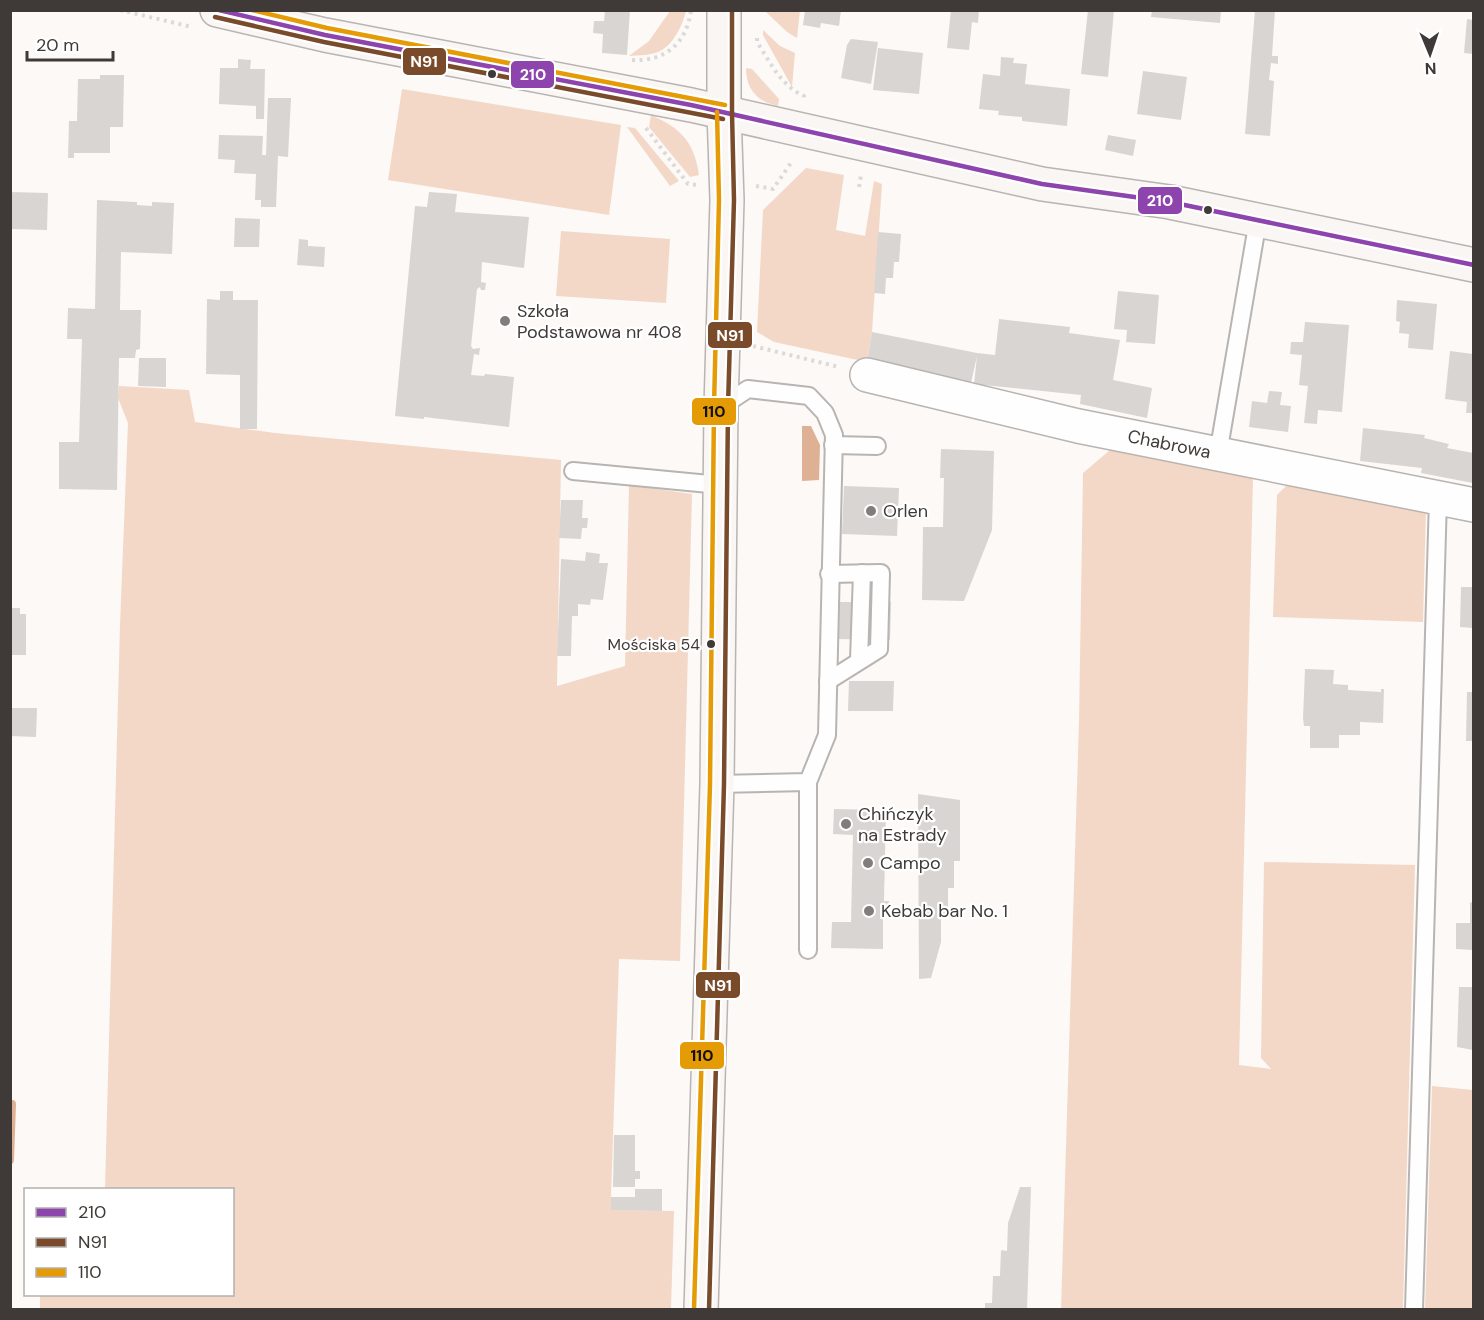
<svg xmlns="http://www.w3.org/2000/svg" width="1484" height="1320" font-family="'DM Sans',sans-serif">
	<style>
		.green { fill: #f3d8c8 }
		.water { fill: #deb094 }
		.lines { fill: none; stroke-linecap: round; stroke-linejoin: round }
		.stream { stroke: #deb094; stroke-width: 8 }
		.building { fill: #d9d5d3 }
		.service-casing { stroke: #b8b4b1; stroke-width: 20 }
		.minor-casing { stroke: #b8b4b1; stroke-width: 36 }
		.secondary-casing { stroke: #b8b4b1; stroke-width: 36 }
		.path { stroke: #dcdad9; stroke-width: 4; stroke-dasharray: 3 4.5; stroke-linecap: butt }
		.service { stroke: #fffefe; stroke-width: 16 }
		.minor { stroke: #fffefe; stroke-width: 33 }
		.secondary { stroke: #f9f6f4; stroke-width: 33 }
		.bus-1-casing { stroke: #fff; stroke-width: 9 }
		.bus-2-casing { stroke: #fff; stroke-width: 9 }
		.bus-3-casing { stroke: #fff; stroke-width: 9 }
		.bus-1 { stroke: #8e44ad; stroke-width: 4.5 }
		.bus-2 { stroke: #7a4b2a; stroke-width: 4.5 }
		.bus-3 { stroke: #e59b06; stroke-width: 4.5 }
		.bus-dot { fill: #3f3a37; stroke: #fff; stroke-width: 2 }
		.poi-dot { fill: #817d7a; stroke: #fff; stroke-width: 2 }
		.labels { text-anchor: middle; stroke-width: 4.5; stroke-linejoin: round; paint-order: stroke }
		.bus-label { font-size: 16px; fill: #3f3a37; stroke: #fff; text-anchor: end }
		.poi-label { font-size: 18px; fill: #3f3a37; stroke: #fff; text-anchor: start }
		.street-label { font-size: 18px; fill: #3f3a37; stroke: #fff }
		.line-badge { stroke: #fff; stroke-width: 2 }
		.badge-label { font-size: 16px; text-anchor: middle; font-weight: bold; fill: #fff }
		.pale-badge-label { font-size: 16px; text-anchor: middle; font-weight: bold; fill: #111 }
	</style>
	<rect width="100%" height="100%" fill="#fcf9f7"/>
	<g class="green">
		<path d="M670 11H686C683 24 674 43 662 50 652 56 639 55 629 56L649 41Z"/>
		<polygon points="765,11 800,11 797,38 787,32"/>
		<polygon points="763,30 780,46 795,53 792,87 763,35"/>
		<path d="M746 68 752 69 779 99 778 106C757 102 746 89 746 68Z"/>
		<polygon points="402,89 621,125 609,215 388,180"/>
		<path d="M651 115C681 128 694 142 699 175L690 177 649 127Z"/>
		<polygon points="627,127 635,128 679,181 670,186"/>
		<polygon points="806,168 844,175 836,230 865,236 874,181 882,184 872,332 867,362 774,342 757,332 763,210"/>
		<polygon points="561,231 670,239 666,303 556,296"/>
		<polygon points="119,386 189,390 195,422 275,433 561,460 557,686 625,666 629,485 692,494 680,961 619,959 611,1197 611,1210 674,1211 671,1309 40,1310 40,1295 232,1294 232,1190 105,1189 120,625 128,423 118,398"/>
		<polygon points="1110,450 1253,477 1239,1065 1271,1069 1261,1058 1264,862 1415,865 1403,1309 1061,1310 1079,721 1083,473"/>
		<polygon points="1289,483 1426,510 1423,622 1273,617 1277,495"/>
		<polygon points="1432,1086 1473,1090 1473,1309 1425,1309"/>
	</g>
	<polygon class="water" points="802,426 811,426 820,445 819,480 802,481"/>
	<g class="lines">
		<polyline class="stream" points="10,1160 12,1104"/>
	</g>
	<g class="building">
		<polygon points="605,10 630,10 627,55 602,53 603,34 593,33 594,21 604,21"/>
		<polygon points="805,10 841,10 839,26 821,23 820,28 803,25"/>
		<polygon points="951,10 979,10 978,23 972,22 969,50 947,48"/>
		<polygon points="1088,10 1114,10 1108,77 1081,74"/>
		<polygon points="1152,10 1221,10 1220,23 1151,17"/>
		<polygon points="1255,10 1275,10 1272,56 1278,56 1278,64 1271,63 1269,80 1274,81 1270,136 1245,134"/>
		<polygon points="1467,19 1473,20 1473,54 1464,53"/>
		<polygon points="851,39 878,42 871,84 841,78 847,45"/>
		<polygon points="878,48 923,53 919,94 873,90"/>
		<polygon points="1001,57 1014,58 1013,63 1027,64 1025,84 1070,89 1067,126 1022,121 1022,117 998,115 999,111 979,109 983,74 1000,76"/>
		<polygon points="238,59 251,60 250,69 265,69 264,119 256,119 256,106 219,104 220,68 238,68"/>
		<polygon points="1143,71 1187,77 1181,120 1137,114"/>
		<polygon points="100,75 124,75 123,127 110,127 110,153 74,153 74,158 68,158 69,121 77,121 78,79 100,79"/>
		<polygon points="268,98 291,98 288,157 278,156 276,207 261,207 261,200 255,200 256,174 234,173 235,160 218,159 219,135 263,136 262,155 266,155"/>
		<polygon points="1108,135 1136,140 1133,156 1105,150"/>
		<polygon points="10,192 48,193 47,230 10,229"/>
		<polygon points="429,192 457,194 455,212 529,217 524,268 482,262 481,282 486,283 485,290 481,290 480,287 477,289 471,346 473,349 480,348 479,355 474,354 471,375 484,376 485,374 514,377 509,427 424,417 424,419 395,416 415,206 427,207"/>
		<polygon points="97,200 135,202 137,202 137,205 152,206 152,202 174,203 172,254 121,252 120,310 141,310 140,349 136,350 135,358 119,358 117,490 59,489 59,442 79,442 82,339 67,339 68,308 95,309"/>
		<polygon points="235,218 260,219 259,247 234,247"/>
		<polygon points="878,232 901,234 899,262 894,262 893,278 886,278 885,294 874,293"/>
		<polygon points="299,239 308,240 308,246 325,247 324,267 297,265"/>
		<polygon points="220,291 233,291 233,300 258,300 257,429 240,429 240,375 206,374 207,299 220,300"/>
		<polygon points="1118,291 1159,295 1155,344 1126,342 1127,330 1114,329"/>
		<polygon points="1397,300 1437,304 1433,350 1408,348 1409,334 1399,333 1400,322 1396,321"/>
		<polygon points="999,319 1070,327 1069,333 1120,340 1113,380 1152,388 1147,418 1080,404 1081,395 974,384 977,356 971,383 867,362 872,332 977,353 995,355"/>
		<polygon points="1305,322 1349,325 1342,412 1318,410 1317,424 1304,423 1308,386 1299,385 1302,355 1290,354 1291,342 1303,342"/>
		<polygon points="1450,351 1473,354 1473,413 1466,413 1467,402 1445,399"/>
		<polygon points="139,358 166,358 166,387 138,386"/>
		<polygon points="1269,391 1282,392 1280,405 1291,406 1288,432 1249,427 1252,401 1267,403"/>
		<polygon points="1363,428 1425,435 1424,438 1449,444 1447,448 1473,453 1473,483 1421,473 1422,468 1360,461"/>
		<polygon points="941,449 994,451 992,530 964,601 922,600 923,527 943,527 944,478 940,478"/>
		<polygon points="844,486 899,488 897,536 842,534"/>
		<polygon points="561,500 583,500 582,518 588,518 587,528 582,528 581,539 559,538"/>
		<polygon points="586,552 600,554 599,563 608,563 603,600 591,599 590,605 578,604 578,616 572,616 571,656 557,656 561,559 585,561"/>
		<polygon points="1461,587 1473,587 1473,628 1460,627"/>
		<polygon points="839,602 891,602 890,640 838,639"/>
		<polygon points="10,608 20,608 20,614 26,614 26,655 10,655"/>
		<polygon points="1305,669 1334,670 1333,684 1348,685 1348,690 1381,692 1381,689 1384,689 1383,723 1360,722 1360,735 1339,735 1339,748 1310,748 1310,726 1304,726 1303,718"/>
		<polygon points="849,681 894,681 893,711 848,711"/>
		<polygon points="1467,692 1473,692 1473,741 1466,741"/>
		<polygon points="10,708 37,708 36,737 10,736"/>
		<polygon points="918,794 960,800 960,861 954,861 954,888 948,888 948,914 941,914 941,942 931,978 919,979"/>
		<polygon points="834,809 886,810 884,901 889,901 888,915 883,915 883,949 831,948 832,922 851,922 853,835 833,834"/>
		<polygon points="1470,902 1473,903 1473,950 1456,949 1456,923 1470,923"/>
		<polygon points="1459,987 1473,987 1473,1050 1457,1047"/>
		<polygon points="614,1135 635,1135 635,1171 640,1171 640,1179 635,1179 635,1187 613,1187"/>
		<polygon points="1020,1187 1031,1187 1027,1310 985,1310 985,1303 992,1303 993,1276 1000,1276 1001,1250 1007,1251 1008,1223"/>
		<polygon points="635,1189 662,1189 662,1211 611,1210 611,1197 635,1197"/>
	</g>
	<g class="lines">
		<defs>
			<g id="service">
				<polyline points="833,445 877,446"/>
				<polyline points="1218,454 1258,220"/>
				<polyline points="573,471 720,485"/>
				<polyline points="859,660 862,573"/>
				<polyline points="828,681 879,649 881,573 829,574"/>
				<polyline points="717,784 808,782 827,735 834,435 825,413 809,396 748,389 721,407"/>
				<polyline points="808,950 808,782"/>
				<polyline points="1414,1310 1438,499"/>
			</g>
			<g id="minor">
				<path id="s1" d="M867 375 1078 426 1474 505"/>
			</g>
			<g id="secondary">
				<polyline points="217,10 325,35 691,105 1042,184 1170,202 1474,265"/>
				<polyline points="701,1310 717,784 721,407 727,200 724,112 724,10"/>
			</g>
		</defs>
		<use href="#service" class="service-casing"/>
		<use href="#minor" class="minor-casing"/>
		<use href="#secondary" class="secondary-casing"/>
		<g class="path">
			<polyline points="120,10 192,27"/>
			<path d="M757 38V42C770 62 781 86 804 96L803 99"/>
			<path d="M632 60C665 62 687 43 691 10"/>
			<polyline points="646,128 688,184 697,185"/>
			<polyline points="756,186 773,189 793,160"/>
			<polyline points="859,187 861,175"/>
			<polyline points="753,346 839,367"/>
		</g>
		<use href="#service" class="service"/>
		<use href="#minor" class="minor"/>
		<use href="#secondary" class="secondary"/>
		<defs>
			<polyline id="bus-1" points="219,10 325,35 691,105 1042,184 1170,202 1474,265"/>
			<g id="bus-2">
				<polyline points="215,17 324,42 723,119"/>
				<polyline points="709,1310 724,784 728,407 734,200 732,112 732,10"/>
			</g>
			<g id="bus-3">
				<polyline points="252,10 327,28 725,105"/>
				<polyline points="694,1310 710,784 714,407 719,200 717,112"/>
			</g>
		</defs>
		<use href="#bus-1" class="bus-1-casing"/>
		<use href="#bus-2" class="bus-2-casing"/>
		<use href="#bus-3" class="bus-3-casing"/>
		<use href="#bus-1" class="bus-1"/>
		<use href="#bus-2" class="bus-2"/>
		<use href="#bus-3" class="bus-3"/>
	</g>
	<g class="bus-dot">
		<circle cx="492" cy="74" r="5"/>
		<circle cx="1208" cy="210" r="5"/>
		<circle cx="711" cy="644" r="5"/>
	</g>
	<g class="poi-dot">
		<circle cx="505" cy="321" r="6"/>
		<circle cx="871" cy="511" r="6"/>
		<circle cx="846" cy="824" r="6"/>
		<circle cx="868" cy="863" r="6"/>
		<circle cx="869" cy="911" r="6"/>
	</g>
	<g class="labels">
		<g class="bus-label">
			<text x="700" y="650">Mościska 54</text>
		</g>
		<g class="poi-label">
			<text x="517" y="317">Szkoła<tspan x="517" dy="21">Podstawowa nr 408</tspan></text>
			<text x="883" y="517">Orlen</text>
			<text x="858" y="820">Chińczyk<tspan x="858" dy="21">na Estrady</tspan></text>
			<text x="880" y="869">Campo</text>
			<text x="881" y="917">Kebab bar No. 1</text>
		</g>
		<g class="street-label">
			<text dy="6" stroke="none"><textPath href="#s1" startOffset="310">Chabrowa</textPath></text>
		</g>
	</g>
	<g class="line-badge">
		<rect x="402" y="47" width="45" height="29" rx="6" fill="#7a4b2a"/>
		<rect x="510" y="60" width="45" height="29" rx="6" fill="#8e44ad"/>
		<rect x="1137" y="186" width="46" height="29" rx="6" fill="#8e44ad"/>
		<rect x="707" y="321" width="46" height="28" rx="6" fill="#7a4b2a"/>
		<rect x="691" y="397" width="46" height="29" rx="6" fill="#e59b06"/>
		<rect x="695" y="971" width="46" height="28" rx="6" fill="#7a4b2a"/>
		<rect x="679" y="1041" width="46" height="29" rx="6" fill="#e59b06"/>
	</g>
	<g class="badge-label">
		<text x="424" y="67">N91</text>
		<text x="533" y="80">210</text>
		<text x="1160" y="206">210</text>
		<text x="730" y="341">N91</text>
		<text x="718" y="991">N91</text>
	</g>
	<g class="pale-badge-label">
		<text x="714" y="417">110</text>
		<text x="702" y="1061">110</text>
	</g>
	<rect width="1484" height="1320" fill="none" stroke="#3f3a37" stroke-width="24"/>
	<rect x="24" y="1188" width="210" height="108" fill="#ffffff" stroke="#b2b0af" stroke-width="1.5"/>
	<rect x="36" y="1208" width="30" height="9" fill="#8e44ad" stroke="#b2b0af" stroke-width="1.5"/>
	<text x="78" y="1218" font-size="18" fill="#3f3a37">210</text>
	<rect x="36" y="1238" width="30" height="9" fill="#7a4b2a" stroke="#b2b0af" stroke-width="1.5"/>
	<text x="78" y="1248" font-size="18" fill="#3f3a37">N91</text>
	<rect x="36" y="1268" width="30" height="9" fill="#e59b06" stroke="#b2b0af" stroke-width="1.5"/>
	<text x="78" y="1278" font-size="18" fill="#3f3a37">110</text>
	<g transform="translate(1430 54) rotate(178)" stroke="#ffffff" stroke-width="4.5" paint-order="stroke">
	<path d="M0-4.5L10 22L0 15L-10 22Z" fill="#3f3a37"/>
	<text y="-9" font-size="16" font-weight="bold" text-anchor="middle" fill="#3f3a37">N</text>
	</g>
	<path d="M27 51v9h86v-9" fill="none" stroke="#3f3a37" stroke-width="3"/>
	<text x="36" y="51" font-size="18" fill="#3f3a37" stroke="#ffffff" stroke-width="4.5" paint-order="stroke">20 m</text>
</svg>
